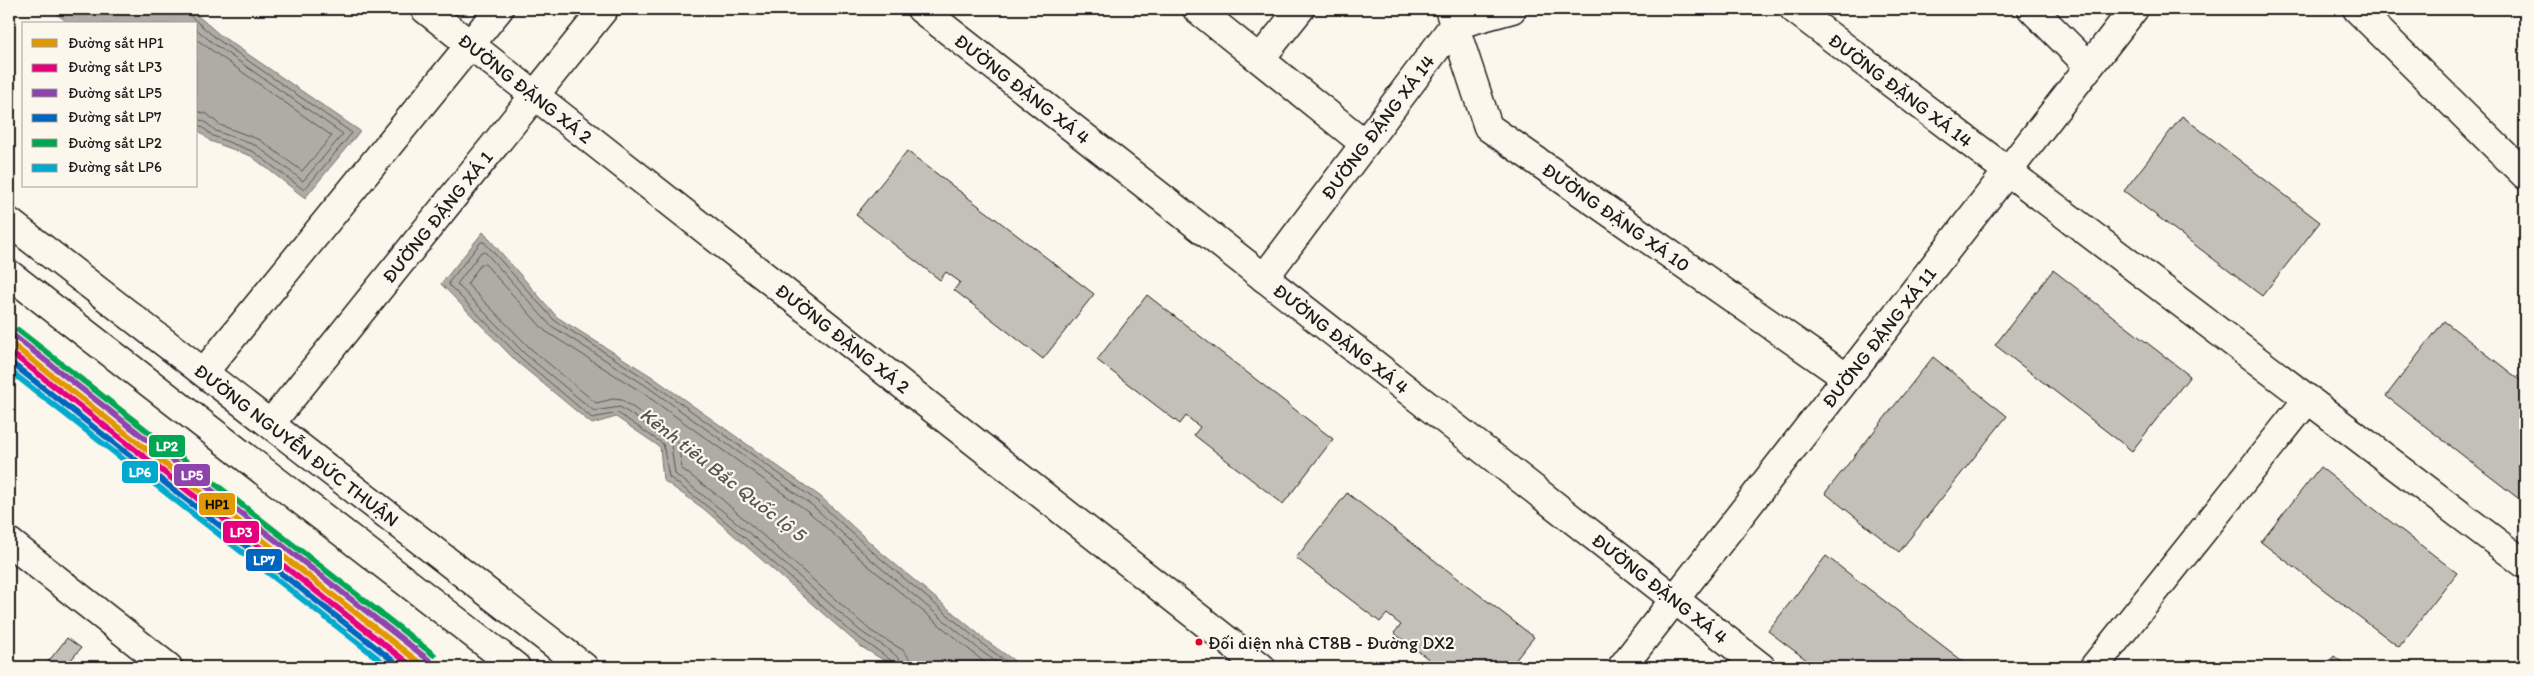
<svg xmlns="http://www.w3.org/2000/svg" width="2534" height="676" font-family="Itim,sans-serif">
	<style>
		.water { fill: #afaca5; stroke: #74726e }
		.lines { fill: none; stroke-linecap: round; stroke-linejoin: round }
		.shore { stroke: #575653; stroke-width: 1 }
		.building { fill: #c3c0b8; stroke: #1c1c1c }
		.street-casing { stroke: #1c1c1c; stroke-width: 31 }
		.secondary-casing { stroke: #1c1c1c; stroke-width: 31 }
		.highway-casing { stroke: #1c1c1c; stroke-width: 31 }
		.street { stroke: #fbf7ec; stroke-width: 28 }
		.secondary { stroke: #fbf7ec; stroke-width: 28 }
		.highway { stroke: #fbf7ec; stroke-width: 28 }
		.rail-1-casing { stroke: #fbf7ec; stroke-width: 10 }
		.rail-2-casing { stroke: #fbf7ec; stroke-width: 10 }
		.rail-3-casing { stroke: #fbf7ec; stroke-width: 10 }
		.rail-4-casing { stroke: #fbf7ec; stroke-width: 10 }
		.rail-5-casing { stroke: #fbf7ec; stroke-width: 10 }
		.rail-6-casing { stroke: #fbf7ec; stroke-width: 10 }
		.rail-1 { stroke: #e19803; stroke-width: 6 }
		.rail-2 { stroke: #e5007d; stroke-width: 6 }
		.rail-3 { stroke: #8e44ad; stroke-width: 6 }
		.rail-4 { stroke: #0065bd; stroke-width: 6 }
		.rail-5 { stroke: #00a651; stroke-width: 6 }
		.rail-6 { stroke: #00a9ce; stroke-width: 6 }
		.bus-dot { fill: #e4002b; stroke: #fbf7ec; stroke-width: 2 }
		.labels { text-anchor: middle; stroke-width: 4.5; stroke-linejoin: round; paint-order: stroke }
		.bus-label { font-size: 18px; fill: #1c1c1c; stroke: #fbf7ec; text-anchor: start }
		.street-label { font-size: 19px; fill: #1c1c1c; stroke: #fbf7ec }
		.water-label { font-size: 20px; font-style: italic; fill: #575653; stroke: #fbf7ec }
		.line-badge { stroke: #fbf7ec; stroke-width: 2 }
		.badge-label { font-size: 14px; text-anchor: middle; font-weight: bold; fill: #fff }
		.pale-badge-label { font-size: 14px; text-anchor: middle; font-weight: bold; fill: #111 }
	</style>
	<rect width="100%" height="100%" fill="#fbf7ec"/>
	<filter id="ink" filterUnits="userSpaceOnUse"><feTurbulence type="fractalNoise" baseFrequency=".02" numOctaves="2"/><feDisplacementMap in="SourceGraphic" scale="10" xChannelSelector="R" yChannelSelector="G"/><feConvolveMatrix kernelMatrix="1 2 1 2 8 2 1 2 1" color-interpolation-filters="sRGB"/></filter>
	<g filter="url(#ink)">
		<g class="water">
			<polygon points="50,9 190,9 220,35 360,131 305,198 251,156 210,141 196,128 196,24 70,24"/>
			<polygon points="483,232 557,317 651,376 821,497 877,549 988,642 1023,667 895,667 860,646 704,509 663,480 660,447 616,417 592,424 517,362 441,284"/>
		</g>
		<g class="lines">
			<g class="shore">
				<polyline points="187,9 189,15 217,39 352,133 304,190 254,152 213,136 201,126 196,125"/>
				<polyline points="196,29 214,44 343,134 303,181 257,146 216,131 204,121 196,119"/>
				<polyline points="196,39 332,136 302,171 260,140 220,125 207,114 196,111"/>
				<path d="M897 667C896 661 858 638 850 631 790 578 733 524 669 477L663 444 618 413 592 418 521 358 449 285V282L481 242H484L554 320 648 380 817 501 874 553 985 646 1014 667"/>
				<path d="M903 667C902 653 869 639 858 629 798 576 739 521 675 474L671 445 666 438 620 407 594 411 525 354 457 284 481 252H485L550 325 645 385 813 506 869 558 981 651 1003 667"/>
				<polyline points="910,667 909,658 903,650 871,631 717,495 682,469 678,443 673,435 622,400 613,399 596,403 530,348 467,284 481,264 485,264 545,331 640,391 809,512 865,563 990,667"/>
			</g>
		</g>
		<g class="building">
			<polygon points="2182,116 2320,222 2262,296 2124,191"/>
			<polygon points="907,151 1094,294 1043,359 954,290 960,282 946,272 940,280 856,215"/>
			<polygon points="2053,270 2190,376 2132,451 1995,345"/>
			<polygon points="1147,295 1333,439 1283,504 1194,435 1200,427 1186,416 1180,424 1097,360"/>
			<polygon points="2444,321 2525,384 2525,499 2523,502 2386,396"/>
			<polygon points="1933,357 2007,416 1899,552 1825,493"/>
			<polygon points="2320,467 2457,573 2399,647 2261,542"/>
			<polygon points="1347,493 1534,637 1510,667 1439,667 1394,633 1401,625 1387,614 1380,622 1296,558"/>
			<polygon points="1826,556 1964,662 1960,667 1816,667 1768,631"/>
			<polygon points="67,638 81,648 65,667 44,667"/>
			<polygon points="2334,656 2348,667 2324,667"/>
		</g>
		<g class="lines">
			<defs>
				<g id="street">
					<path id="s1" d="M921 9 1761 667"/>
					<polyline points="1197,9 1365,144"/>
					<path id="s2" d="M1449 9 1488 127 1847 378"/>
					<path id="s3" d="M1794 9 2525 564"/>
					<polyline points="2032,9 2089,66"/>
					<polyline points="1260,59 1300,9"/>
					<path id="s4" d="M1264 278 1454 25 1512 9"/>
					<polyline points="204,372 499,9"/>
					<path id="s5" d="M271 423 604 9"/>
					<path id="s6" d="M1622 667 2134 9"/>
					<polyline points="2094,667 2308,399"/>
				</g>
				<g id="secondary">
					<path id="s7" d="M425 9 1261 667"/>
					<polyline points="2357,9 2525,175"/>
					<polyline points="9,542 168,667"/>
				</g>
				<g id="highway">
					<path id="s8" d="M9 222 584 667"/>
					<polyline points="9,274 516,667"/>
				</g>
			</defs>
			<use href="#street" class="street-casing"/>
			<use href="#secondary" class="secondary-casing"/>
			<use href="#highway" class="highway-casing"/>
			<use href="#street" class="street"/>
			<use href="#secondary" class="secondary"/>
			<use href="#highway" class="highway"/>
			<defs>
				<polyline id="rail-1" points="9,342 425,667"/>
				<polyline id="rail-2" points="9,351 413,667"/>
				<polyline id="rail-3" points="14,336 430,661"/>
				<polyline id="rail-4" points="9,361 401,667"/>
				<polyline id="rail-5" points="18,330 434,655"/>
				<polyline id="rail-6" points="9,370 389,667"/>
			</defs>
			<use href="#rail-1" class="rail-1-casing"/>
			<use href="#rail-2" class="rail-2-casing"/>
			<use href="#rail-3" class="rail-3-casing"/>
			<use href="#rail-4" class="rail-4-casing"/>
			<use href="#rail-5" class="rail-5-casing"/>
			<use href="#rail-6" class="rail-6-casing"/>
			<use href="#rail-1" class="rail-1"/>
			<use href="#rail-2" class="rail-2"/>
			<use href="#rail-3" class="rail-3"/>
			<use href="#rail-4" class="rail-4"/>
			<use href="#rail-5" class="rail-5"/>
			<use href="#rail-6" class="rail-6"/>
		</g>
	</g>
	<circle class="bus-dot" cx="1199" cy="642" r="4.5"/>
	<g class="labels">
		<g class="bus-label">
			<text x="1208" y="649">Đối diện nhà CT8B - Đường DX2</text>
		</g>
		<g class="street-label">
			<text dy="7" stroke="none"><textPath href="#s7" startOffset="128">ĐƯỜNG ĐẶNG XÁ 2</textPath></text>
			<text dy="7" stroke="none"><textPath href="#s1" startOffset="129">ĐƯỜNG ĐẶNG XÁ 4</textPath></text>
			<text dy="7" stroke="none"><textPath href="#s3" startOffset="134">ĐƯỜNG ĐẶNG XÁ 14</textPath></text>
			<text dy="7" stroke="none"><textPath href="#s4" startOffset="189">ĐƯỜNG ĐẶNG XÁ 14</textPath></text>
			<text dy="7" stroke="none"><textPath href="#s5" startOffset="265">ĐƯỜNG ĐẶNG XÁ 1</textPath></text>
			<text dy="7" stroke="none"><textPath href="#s2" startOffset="281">ĐƯỜNG ĐẶNG XÁ 10</textPath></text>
			<text dy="7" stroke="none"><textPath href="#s7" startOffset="532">ĐƯỜNG ĐẶNG XÁ 2</textPath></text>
			<text dy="7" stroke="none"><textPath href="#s1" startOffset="534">ĐƯỜNG ĐẶNG XÁ 4</textPath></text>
			<text dy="7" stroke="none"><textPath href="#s6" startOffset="418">ĐƯỜNG ĐẶNG XÁ 11</textPath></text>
			<text dy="7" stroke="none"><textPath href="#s8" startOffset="364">ĐƯỜNG NGUYỄN ĐỨC THUẬN</textPath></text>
			<text dy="7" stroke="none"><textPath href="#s1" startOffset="939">ĐƯỜNG ĐẶNG XÁ 4</textPath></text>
		</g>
		<g class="water-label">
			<text transform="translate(723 474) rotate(38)" y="7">Kênh tiêu Bắc Quốc lộ 5</text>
		</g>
	</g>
	<g class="line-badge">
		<rect x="148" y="434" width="38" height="24" rx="5" fill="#00a651"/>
		<rect x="121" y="460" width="38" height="24" rx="5" fill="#00a9ce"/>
		<rect x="173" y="463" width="38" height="24" rx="5" fill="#8e44ad"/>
		<rect x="198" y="492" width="38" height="24" rx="5" fill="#e19803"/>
		<rect x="222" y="520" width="38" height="24" rx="5" fill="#e5007d"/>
		<rect x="245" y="548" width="38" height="24" rx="5" fill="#0065bd"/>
	</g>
	<g class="badge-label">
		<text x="167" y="451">LP2</text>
		<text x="140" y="477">LP6</text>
		<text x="192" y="480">LP5</text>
		<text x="241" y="537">LP3</text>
		<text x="264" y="565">LP7</text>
	</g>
	<g class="pale-badge-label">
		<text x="217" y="509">HP1</text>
	</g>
	<rect width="2534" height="676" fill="none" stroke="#fbf7ec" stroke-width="30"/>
	<rect x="15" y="15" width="2504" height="646" fill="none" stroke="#1c1c1c" stroke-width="2" filter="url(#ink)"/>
	<rect x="22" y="22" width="175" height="165" fill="#fbf7ec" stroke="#a29f99"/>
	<rect x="32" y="39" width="25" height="8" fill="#e19803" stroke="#a29f99"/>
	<text x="68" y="48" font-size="15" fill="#1c1c1c">Đường sắt HP1</text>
	<rect x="32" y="64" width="25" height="8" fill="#e5007d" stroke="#a29f99"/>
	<text x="68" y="72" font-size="15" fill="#1c1c1c">Đường sắt LP3</text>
	<rect x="32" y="89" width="25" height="8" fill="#8e44ad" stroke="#a29f99"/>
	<text x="68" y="98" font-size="15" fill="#1c1c1c">Đường sắt LP5</text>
	<rect x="32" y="114" width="25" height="8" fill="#0065bd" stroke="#a29f99"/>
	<text x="68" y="122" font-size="15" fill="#1c1c1c">Đường sắt LP7</text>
	<rect x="32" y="139" width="25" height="8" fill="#00a651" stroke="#a29f99"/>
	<text x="68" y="148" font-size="15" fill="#1c1c1c">Đường sắt LP2</text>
	<rect x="32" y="164" width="25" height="8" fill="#00a9ce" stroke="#a29f99"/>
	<text x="68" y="172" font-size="15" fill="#1c1c1c">Đường sắt LP6</text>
</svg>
